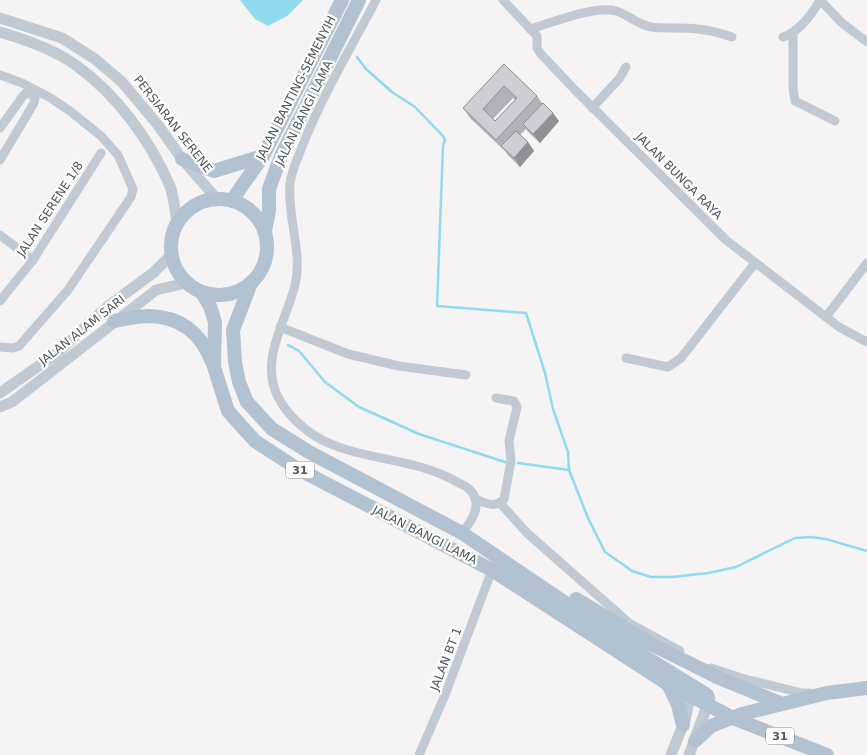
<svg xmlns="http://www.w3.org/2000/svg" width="867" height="755" font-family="'DejaVu Sans',sans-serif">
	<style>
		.water { fill: #90daee }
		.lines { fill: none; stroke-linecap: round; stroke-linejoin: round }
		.stream { stroke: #90daee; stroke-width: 2.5 }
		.minor { stroke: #c1cad2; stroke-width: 9 }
		.tertiary { stroke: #c1cad2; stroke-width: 11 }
		.primary { stroke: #b3c2d1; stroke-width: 14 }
		.wall { fill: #b0b2b7; fill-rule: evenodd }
		.shaded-wall { fill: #909195 }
		.building { fill: #cdcfd5; stroke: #909195; fill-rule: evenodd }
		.labels { text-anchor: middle; stroke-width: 4.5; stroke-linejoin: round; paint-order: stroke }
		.shield { fill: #fff; stroke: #808990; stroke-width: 1 }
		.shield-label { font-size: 11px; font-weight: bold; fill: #4a5661 }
		.street-label { font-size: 12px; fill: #4a5661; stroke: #fff }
	</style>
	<rect width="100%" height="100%" fill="#f5f3f3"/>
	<polygon class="water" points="240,0 303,0 287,16 268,26 255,19"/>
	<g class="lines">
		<g class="stream">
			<polyline points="357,57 366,69 392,92 415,107 443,136 445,140 443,146 437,306 526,313 545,373 553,409 568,452 569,470 588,518 605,552 618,561 632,571 651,577 672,577 708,573 736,567 795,538 811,537 826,539 867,551"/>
			<polyline points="288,345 299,351 325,382 359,407 419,434 508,463"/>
			<polyline points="518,463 569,470"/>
		</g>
		<g class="minor">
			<path d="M376 0C350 50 320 99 300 152 296 162 291 173 290 184 287 218 303 252 295 285 286 322 259 360 278 397 287 415 306 432 324 441 366 461 416 458 457 482 461 484 467 486 470 490 484 504 471 522 462 533"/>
			<polyline points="503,0 537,36 537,48 540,53 574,89 726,240 839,327 867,342"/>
			<path d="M530 29C551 23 596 5 616 11 629 15 638 25 651 27 666 29 682 27 698 29 709 30 720 33 732 37"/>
			<polyline points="793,33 793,89 795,101 835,121"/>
			<path d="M783 37C800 31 811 16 820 0L842 23 867 42"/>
			<polyline points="0,75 22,83 49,97 70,111 101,136 118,155 133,189 131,197 68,290 19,346 13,348 0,347"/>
			<polyline points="592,108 619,79 626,67"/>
			<polyline points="0,128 23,96 26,93 32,95 35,99 34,103 0,160"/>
			<polyline points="0,235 33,260"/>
			<polyline points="0,301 33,260 101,153"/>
			<polyline points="826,317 867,263"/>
			<polyline points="280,327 348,354 399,366 466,375"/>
			<polyline points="626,358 668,367 681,358 755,263"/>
			<path d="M475 499C486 503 495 509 504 499L511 461 509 441 517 407 514 401 496 398"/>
			<polyline points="500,503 527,533 620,615 629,623 680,651"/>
			<polyline points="711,668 745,679 802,693 810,693"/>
			<polyline points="419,755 445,695 492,570"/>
		</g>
		<g class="tertiary">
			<polyline points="0,18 62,38 95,59 122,82 158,125 182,159 216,198"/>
			<path d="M0 32C24 39 57 51 77 66 117 95 150 140 170 186 174 197 175 211 177 223"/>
			<polyline points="0,393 56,354 107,307 153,273 171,255"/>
			<polyline points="0,407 12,402 156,290 186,283"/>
			<polyline points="671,755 685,720 692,688"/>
			<polyline points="689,755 710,698"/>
		</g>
		<g class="primary">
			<polyline points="182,159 214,171 263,156"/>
			<circle cx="219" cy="247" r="48"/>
			<polyline points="232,200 263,156 342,0"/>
			<polyline points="265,231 269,211 269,189 281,156 359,0"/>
			<polyline points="251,283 233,330 235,362 239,382 247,402 272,429 309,452 462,533 647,658 707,695"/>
			<polyline points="202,293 210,306 215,322 214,367 228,411 255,441 298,469 492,570 668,684 733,718 827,755"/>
			<path d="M114 321C126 319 138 316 150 316 181 317 201 333 212 362"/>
			<polyline points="576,599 653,645 717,677 782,704"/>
			<polyline points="668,684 678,705 683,725"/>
			<polyline points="695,741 711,726 742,714 827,693 867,688"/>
		</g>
	</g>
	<path class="wall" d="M504 64 537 96 542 103 559 121 540 143 529 133 526 129 520 135 528 142 534 151 520 167 508 155 505 151 471 119 463 108ZM513 98 515 100 495 121 493 119Z"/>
	<g class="shaded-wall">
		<polygon points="553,113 559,121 540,143 533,134"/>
		<polygon points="528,142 534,151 520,167 514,158"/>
	</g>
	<g class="building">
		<path d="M504 64 537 96 496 140 463 108ZM504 86 517 98 495 121 483 109Z"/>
		<polygon points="543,103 553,113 533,134 523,124"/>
		<polygon points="516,131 528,142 514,158 501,146"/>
	</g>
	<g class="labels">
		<g class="shield">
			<rect x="286" y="461.5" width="28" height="17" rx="4"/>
			<rect x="766" y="727.5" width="28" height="17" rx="4"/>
		</g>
		<g class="shield-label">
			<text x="300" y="474">31</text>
			<text x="780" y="740">31</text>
		</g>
		<g class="street-label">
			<text transform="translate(296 88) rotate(-63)" y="4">JALAN BANTING-SEMENYIH</text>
			<text transform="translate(304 113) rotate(-64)" y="4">JALAN BANGI LAMA</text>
			<text transform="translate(173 124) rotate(52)" y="4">PERSIARAN SERENE</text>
			<text transform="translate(679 176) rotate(45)" y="4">JALAN BUNGA RAYA</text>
			<text transform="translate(50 209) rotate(-57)" y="4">JALAN SERENE 1/8</text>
			<text transform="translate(82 330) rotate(-38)" y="4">JALAN ALAM SARI</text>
			<text transform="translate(425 535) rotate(27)" y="4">JALAN BANGI LAMA</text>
			<text transform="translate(446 659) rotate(-69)" y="4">JALAN BT 1</text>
		</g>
	</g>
</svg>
